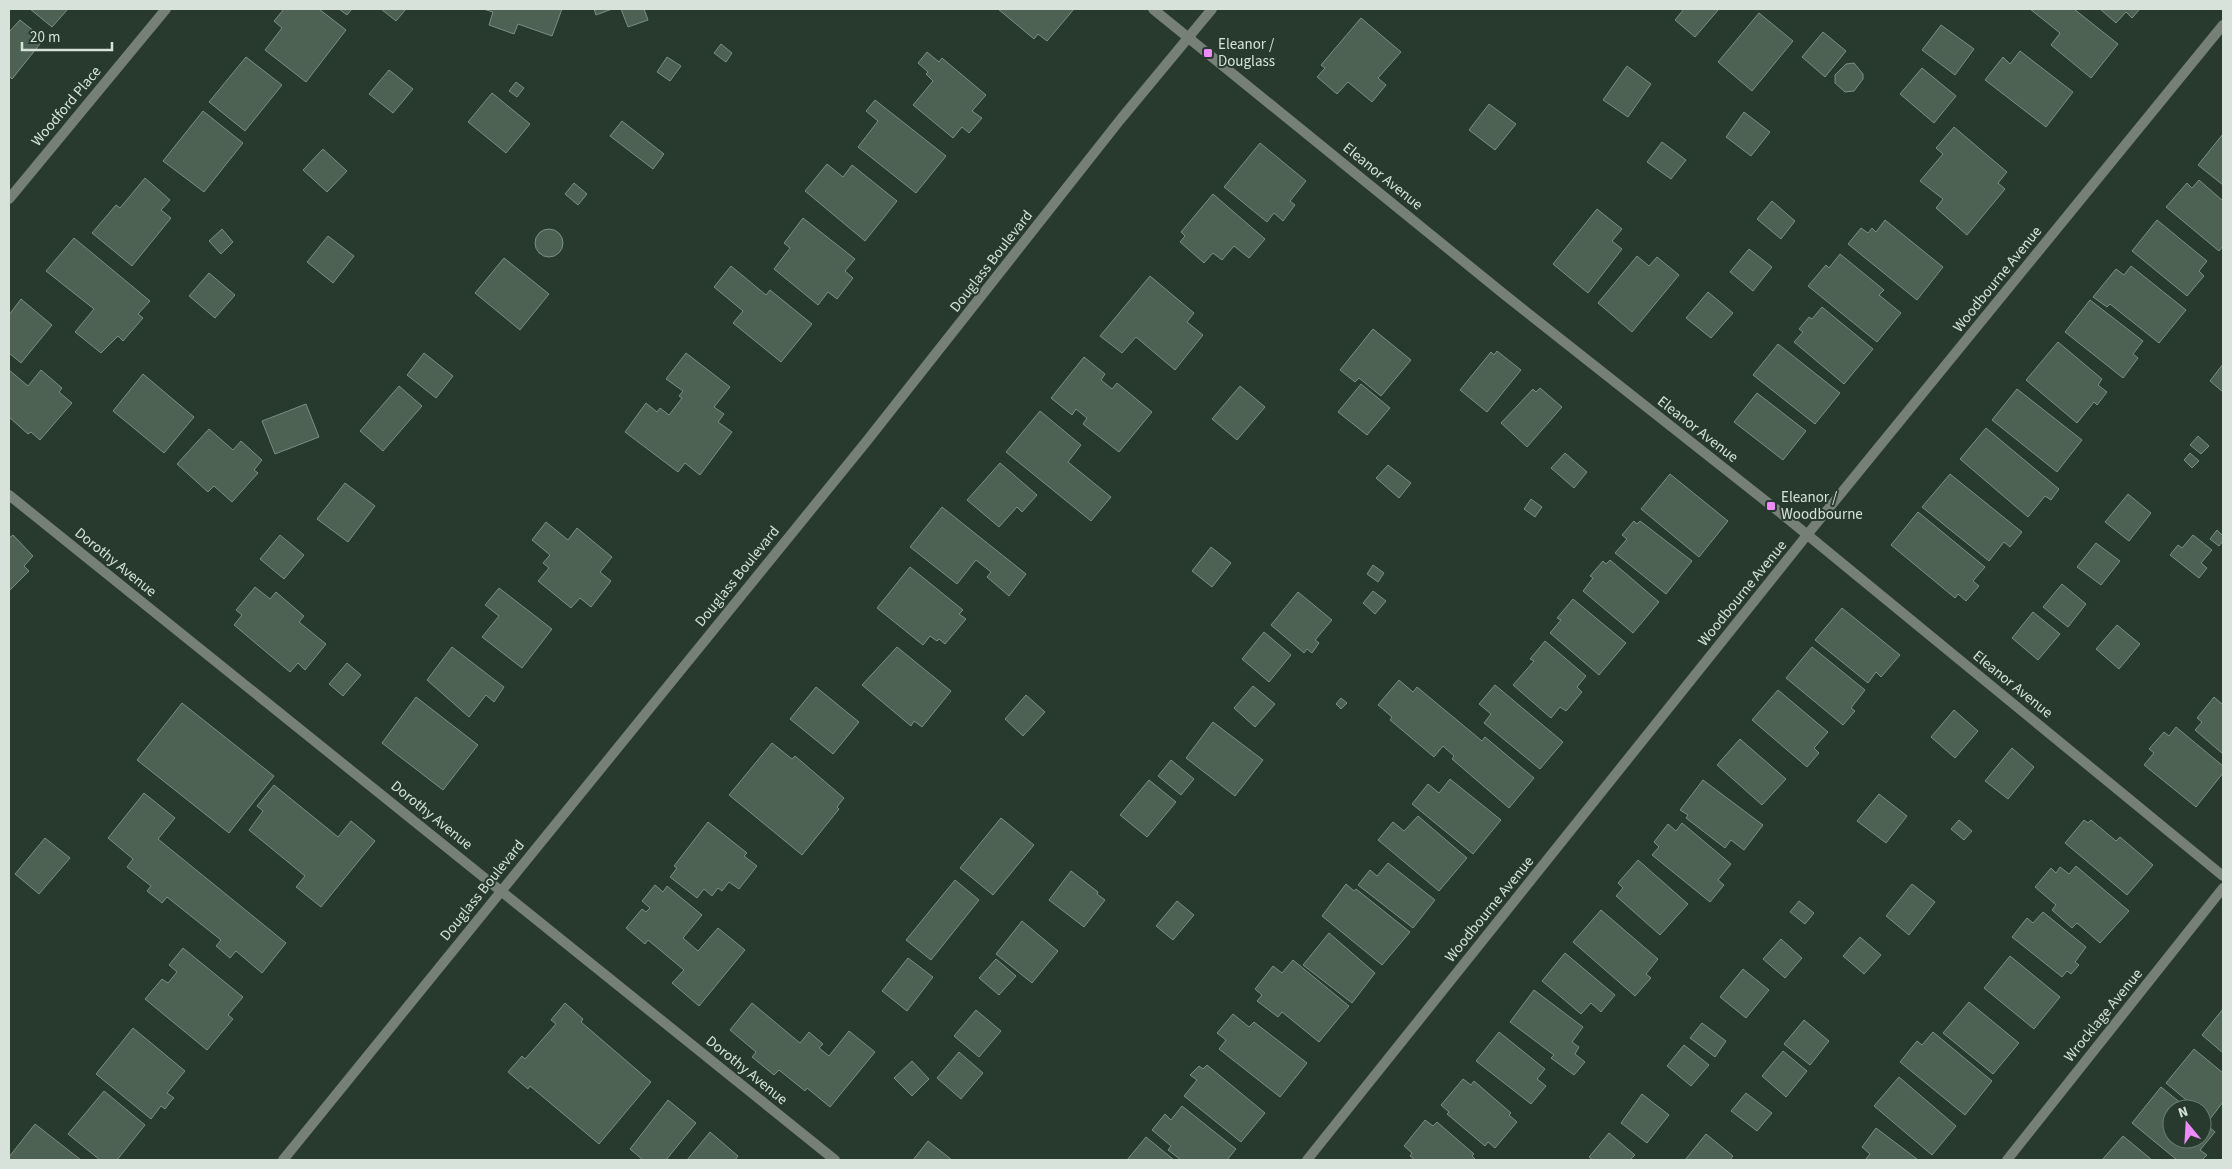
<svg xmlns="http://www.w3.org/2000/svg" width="2232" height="1169" font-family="'Source Sans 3',sans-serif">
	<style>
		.building { fill: #4e6254; stroke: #7a9080 }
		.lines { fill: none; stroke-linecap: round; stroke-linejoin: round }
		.minor { stroke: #768078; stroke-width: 10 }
		.poi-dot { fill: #ed8cf9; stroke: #273a2d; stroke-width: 2 }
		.labels { text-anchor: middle; stroke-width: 4; stroke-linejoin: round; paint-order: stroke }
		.poi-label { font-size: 15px; fill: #d7e3da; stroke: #273a2d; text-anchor: start }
		.street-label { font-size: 15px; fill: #d7e3da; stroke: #273a2d }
	</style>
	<rect width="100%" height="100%" fill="#273a2d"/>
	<g class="building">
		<polygon points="30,9 68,9 52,27"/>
		<polygon points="284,9 319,9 346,30 306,82 265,50 282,28 274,21"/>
		<polygon points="339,9 352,9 347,15"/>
		<polygon points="381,9 406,9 396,21"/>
		<polygon points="483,9 562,9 552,36 518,24 514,34 489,25 493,12"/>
		<polygon points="594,9 612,9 596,15"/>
		<polygon points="621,9 644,9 648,20 628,27"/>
		<polygon points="998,9 1074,9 1047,41 1038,34 1034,39"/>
		<polygon points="1684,9 1719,9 1695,37 1675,20"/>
		<polygon points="2030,9 2074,9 2118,44 2091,78 2051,45 2060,33"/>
		<polygon points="2100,9 2140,9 2132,18 2126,12 2116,23"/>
		<polygon points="1759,13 1793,41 1752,91 1718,62"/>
		<polygon points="1361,18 1401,52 1378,78 1386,85 1372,102 1348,82 1337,94 1317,77 1325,68 1321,65"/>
		<polygon points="20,20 44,39 12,79 9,76 9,32"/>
		<polygon points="1941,25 1974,49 1955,75 1922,50"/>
		<polygon points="1823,32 1846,51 1825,77 1802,57"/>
		<polygon points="721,44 732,53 726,62 714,53"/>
		<polygon points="2020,51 2073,92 2046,127 1985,80 2003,57 2010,64"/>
		<polygon points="927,52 939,62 942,58 986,95 972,111 982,118 969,133 962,127 953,138 913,105 933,81 926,74 928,72 918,63"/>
		<polygon points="246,57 282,85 245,131 209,102"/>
		<polygon points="667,57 681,66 670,81 657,72"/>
		<polygon points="1854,63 1863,74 1863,79 1854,91 1845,92 1835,83 1835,75 1846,64"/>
		<polygon points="1627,66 1651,84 1628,117 1603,100"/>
		<polygon points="1922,68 1956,96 1934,123 1900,94"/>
		<polygon points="389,70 413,89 393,113 369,94"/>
		<polygon points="516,82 524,88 517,97 509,91"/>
		<polygon points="492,93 530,124 506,153 468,122"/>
		<polygon points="875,100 946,156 916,193 858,147 878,121 866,111"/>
		<polygon points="1489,104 1516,124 1495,150 1469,130"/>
		<polygon points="203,111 243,143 204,192 163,161"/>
		<polygon points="1744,112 1770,132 1751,156 1726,137"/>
		<polygon points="622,121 664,154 653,169 610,136"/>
		<polygon points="1954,127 2007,172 1998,183 2005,189 1967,235 1936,208 1943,199 1920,181 1943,154 1936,148"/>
		<polygon points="2223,134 2223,185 2198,165"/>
		<polygon points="1662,142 1686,160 1671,179 1647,162"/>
		<polygon points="1260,143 1306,181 1290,201 1295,205 1283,221 1274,213 1267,222 1224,187"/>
		<polygon points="323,149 347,171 327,192 303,170"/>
		<polygon points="827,164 843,177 852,165 897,201 865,241 805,191"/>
		<polygon points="145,178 170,200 161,210 171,218 132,266 92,233 116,205 120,208"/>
		<polygon points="2199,180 2223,201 2223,246 2219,251 2166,207 2187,183 2192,188"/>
		<polygon points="574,183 587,194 578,205 565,194"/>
		<polygon points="1213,194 1265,239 1249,258 1234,246 1222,260 1213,253 1204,263 1180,242 1185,236 1181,232"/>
		<polygon points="1772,201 1795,221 1781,239 1757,219"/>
		<polygon points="1597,209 1622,229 1612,241 1622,249 1588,293 1553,264"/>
		<polygon points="803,218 855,259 845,271 853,278 837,299 828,292 818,305 774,269 790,248 784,243"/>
		<polygon points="1885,220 1943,267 1917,300 1848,244 1861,228 1868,233 1872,228 1876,232"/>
		<polygon points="2157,220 2207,261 2199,271 2204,276 2187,296 2132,251"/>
		<circle cx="549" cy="243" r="14"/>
		<polygon points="222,229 233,242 221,254 209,241"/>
		<polygon points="328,236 354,256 333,283 307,262"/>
		<polygon points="74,238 150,301 138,314 143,318 123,341 118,336 101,353 75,332 94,309 46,271"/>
		<polygon points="1749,249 1772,267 1753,291 1730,272"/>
		<polygon points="1840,254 1884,290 1879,295 1901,313 1877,342 1808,286 1826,265 1829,268"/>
		<polygon points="1637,256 1649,266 1657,257 1679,275 1632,332 1598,303"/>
		<polygon points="504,258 549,294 520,330 475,293"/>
		<polygon points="731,266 766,295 770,290 812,324 781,362 733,323 743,311 714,287"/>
		<polygon points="2131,266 2186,310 2159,343 2110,304 2107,307 2093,297 2116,269 2124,275"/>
		<polygon points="209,273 235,295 215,318 189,296"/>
		<polygon points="1150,276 1194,313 1187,322 1203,335 1175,370 1136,337 1122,353 1100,336"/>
		<polygon points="1708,292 1733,313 1711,338 1686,318"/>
		<polygon points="21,299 52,325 21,363 9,353 9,315"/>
		<polygon points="2090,300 2143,341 2133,354 2138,358 2123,378 2065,332"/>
		<polygon points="1822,307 1873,349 1844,384 1794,342 1803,332 1799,329 1809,317 1812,319"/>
		<polygon points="1373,329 1411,360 1381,396 1359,378 1355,382 1340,370"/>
		<polygon points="2058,342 2102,379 2098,385 2107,392 2097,405 2094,402 2077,423 2026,380"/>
		<polygon points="1778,344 1840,393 1815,424 1753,375"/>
		<polygon points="1497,351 1521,370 1487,412 1460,390 1491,352 1494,355"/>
		<polygon points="424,353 453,376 436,398 407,375"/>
		<polygon points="686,353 730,387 714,407 724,414 718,422 732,432 700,475 685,463 678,472 625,432 646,403 657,412 660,408 669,415 682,398 679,396 683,391 666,379"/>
		<polygon points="1084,357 1105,374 1101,380 1112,389 1117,383 1152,412 1119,452 1083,424 1087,418 1076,409 1072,415 1051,398"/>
		<polygon points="2223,364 2223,392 2210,381"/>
		<polygon points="9,370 28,386 41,370 62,388 59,392 72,403 40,440 31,432 28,434 9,417"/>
		<polygon points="143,374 194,417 164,453 113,411"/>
		<polygon points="1361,384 1390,408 1367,435 1338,412"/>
		<polygon points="399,386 422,406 383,451 360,431"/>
		<polygon points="1240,386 1265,407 1237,440 1212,419"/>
		<polygon points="1540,388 1562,407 1527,447 1501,423 1533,389 1536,392"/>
		<polygon points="2017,389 2082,440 2057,472 1992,420"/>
		<polygon points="1757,393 1806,431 1783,460 1734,422"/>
		<polygon points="306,404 319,437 275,454 262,421"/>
		<polygon points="1040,411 1081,445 1068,462 1111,497 1091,521 1006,452"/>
		<polygon points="1986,428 2059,489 2051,500 2045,496 2028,517 1960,459"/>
		<polygon points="209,429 233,450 241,441 262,460 254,470 258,473 232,502 214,486 208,492 177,464"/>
		<polygon points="2198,436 2209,446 2201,454 2190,445"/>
		<polygon points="1565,453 1587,472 1574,488 1551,468"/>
		<polygon points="2190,453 2199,461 2192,468 2184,460"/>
		<polygon points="1000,463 1037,495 1022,512 1017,507 999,527 967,500"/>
		<polygon points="1388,465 1411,483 1399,498 1376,478"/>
		<polygon points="1670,474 1728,521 1699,557 1641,509"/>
		<polygon points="1950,474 2022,532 2010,547 2004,542 1989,561 1922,507"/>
		<polygon points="345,483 375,506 348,542 317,519"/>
		<polygon points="2128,494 2151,513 2129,541 2105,522"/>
		<polygon points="1531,499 1542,507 1535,517 1524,509"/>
		<polygon points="942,507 1026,574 1009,596 987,577 991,572 976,560 957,584 910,547"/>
		<polygon points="1918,512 1985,567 1973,581 1979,586 1966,601 1958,594 1955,598 1891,545"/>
		<polygon points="1634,521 1637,524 1640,521 1692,561 1666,594 1615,553 1627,539 1622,535"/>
		<polygon points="546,522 568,540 577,528 612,557 600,572 611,581 591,607 580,598 571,608 538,581 549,568 543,563 550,555 532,540"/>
		<polygon points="2217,530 2223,536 2223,541 2219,546 2210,539"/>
		<polygon points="13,535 33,556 24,566 29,571 9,591 9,538"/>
		<polygon points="280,535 304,555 284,579 260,559"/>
		<polygon points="2193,535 2212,550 2201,563 2207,568 2199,578 2170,555 2178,545 2182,548"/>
		<polygon points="2096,543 2120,561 2101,585 2077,567"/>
		<polygon points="1211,547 1231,563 1212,587 1192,571"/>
		<polygon points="1610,560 1659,602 1633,633 1583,591 1593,578 1590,576 1603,561 1606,564"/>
		<polygon points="1373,565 1384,573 1378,582 1367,574"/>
		<polygon points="910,567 963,610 959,614 966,619 945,644 939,639 937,641 930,636 923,645 877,608"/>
		<polygon points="2062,584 2086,604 2068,627 2043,607"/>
		<polygon points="255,587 270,599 276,592 304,616 299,622 326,644 305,670 298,663 290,672 234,625 242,615 236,610"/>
		<polygon points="499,588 552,629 522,668 482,637 499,616 485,605"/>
		<polygon points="1373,591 1386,601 1375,614 1363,603"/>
		<polygon points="1298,592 1332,620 1315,640 1319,643 1312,653 1307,649 1304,653 1271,625"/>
		<polygon points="1573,599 1626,643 1599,675 1550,633 1561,620 1557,618"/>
		<polygon points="1842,608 1900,655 1881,677 1876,672 1868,683 1815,640"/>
		<polygon points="2033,612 2060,634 2038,660 2012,638"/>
		<polygon points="2117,625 2140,644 2119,669 2096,649"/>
		<polygon points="1264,632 1291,655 1269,682 1242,659"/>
		<polygon points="1545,641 1586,676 1577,687 1582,692 1566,711 1560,707 1551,718 1513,685 1534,661 1530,659"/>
		<polygon points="452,647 504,687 494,702 486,695 469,717 427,680"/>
		<polygon points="897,647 951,691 922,727 914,721 911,726 862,685"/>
		<polygon points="1812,647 1865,690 1851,708 1855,711 1843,725 1786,678"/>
		<polygon points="347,663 361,675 343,696 329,684"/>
		<polygon points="1399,680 1413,692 1417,687 1482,741 1485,737 1534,778 1509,808 1452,759 1454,756 1443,746 1434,757 1390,720 1392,717 1378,705"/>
		<polygon points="1495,685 1563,742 1540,769 1484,723 1491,714 1479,704"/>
		<polygon points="1253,686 1275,704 1255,727 1234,708"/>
		<polygon points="816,687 859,722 833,754 790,719"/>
		<polygon points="1778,690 1828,732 1814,748 1819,753 1807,767 1752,720"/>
		<polygon points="1026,695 1045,712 1023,736 1005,719"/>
		<polygon points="416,697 478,745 443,790 382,743"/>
		<polygon points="2214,697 2223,705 2223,754 2195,730 2202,722 2197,718"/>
		<polygon points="1341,698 1347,703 1341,709 1336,704"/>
		<polygon points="182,703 274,776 229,833 137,760"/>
		<polygon points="1954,710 1978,731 1955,758 1931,737"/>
		<polygon points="1213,722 1263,760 1235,796 1186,758"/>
		<polygon points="2176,727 2223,766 2223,773 2196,807 2144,765 2154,753 2149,749 2164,732 2169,736"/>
		<polygon points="1740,739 1786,779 1762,805 1717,765"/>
		<polygon points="772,743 792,759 795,756 844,798 837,807 839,809 802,855 729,795"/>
		<polygon points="2012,748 2034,767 2008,799 1985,781"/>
		<polygon points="1171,760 1194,779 1181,795 1158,776"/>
		<polygon points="1450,779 1501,820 1473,854 1412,804 1428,784 1439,793"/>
		<polygon points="1149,780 1176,802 1147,837 1120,815"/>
		<polygon points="1703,780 1763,825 1744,850 1731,840 1725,848 1686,818 1688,815 1680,810"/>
		<polygon points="274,785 338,837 351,821 375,841 321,907 296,887 305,876 249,830 263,811 257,806"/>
		<polygon points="144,793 175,818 158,839 286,943 262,973 236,951 230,958 216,946 221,940 167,897 162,903 147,891 151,886 127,867 133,859 108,838"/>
		<polygon points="1879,794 1907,816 1886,843 1857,821"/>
		<polygon points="1418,816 1467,858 1439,891 1378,840 1393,822 1404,831"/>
		<polygon points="1001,818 1034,845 993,895 960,868"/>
		<polygon points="1959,820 1972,831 1964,840 1951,829"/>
		<polygon points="2084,820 2088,823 2091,820 2116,841 2120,837 2153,865 2127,895 2065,843"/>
		<polygon points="708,822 747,853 744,856 757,866 739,889 729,882 722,891 718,888 712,896 704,889 697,898 670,877 677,868 674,866"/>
		<polygon points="1682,823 1731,864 1718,880 1724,885 1710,902 1652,855 1659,847 1654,842 1668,824 1676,831"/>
		<polygon points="45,838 70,858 39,894 15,874"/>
		<polygon points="1638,860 1688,904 1660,935 1616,896 1623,888 1618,883"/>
		<polygon points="1388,863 1435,900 1413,928 1358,885 1370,870 1377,876"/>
		<polygon points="2076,866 2129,911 2100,943 2077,923 2072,928 2052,910 2056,905 2035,887 2051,868 2056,873 2060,867 2069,874"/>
		<polygon points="1071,871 1098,892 1097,894 1105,900 1084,927 1049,900"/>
		<polygon points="955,880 979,900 931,960 906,940"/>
		<polygon points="1346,884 1354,891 1356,889 1410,932 1382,965 1322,916"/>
		<polygon points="1912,884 1935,902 1909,935 1886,916"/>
		<polygon points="655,885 663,892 667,886 702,915 683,938 698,951 718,928 745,950 699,1006 672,983 684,970 648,940 645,944 626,928 642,909 646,912 650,908 642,901"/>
		<polygon points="1177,901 1194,915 1173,940 1156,926"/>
		<polygon points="1799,901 1814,913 1805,924 1790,912"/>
		<polygon points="1601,910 1658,959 1646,974 1651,978 1635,996 1573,942"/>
		<polygon points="2043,912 2086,947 2075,962 2079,965 2071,974 2067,971 2062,977 2012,937 2027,918 2033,923"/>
		<polygon points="1022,921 1058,951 1032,983 996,954"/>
		<polygon points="1329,933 1375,973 1352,1003 1303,965"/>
		<polygon points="1860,937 1881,955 1864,974 1843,956"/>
		<polygon points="1781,939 1802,958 1785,978 1763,959"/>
		<polygon points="183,948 243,997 228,1015 233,1019 207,1050 145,999 162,979 168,983 177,972 169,965"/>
		<polygon points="1565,953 1615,995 1601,1012 1591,1003 1581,1014 1542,981"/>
		<polygon points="2010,956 2060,997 2034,1029 1984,988"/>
		<polygon points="908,958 933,977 907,1011 882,991"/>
		<polygon points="996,959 1016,976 999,995 979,978"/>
		<polygon points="1293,960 1349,1006 1319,1042 1282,1012 1278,1017 1257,1001 1262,995 1255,989 1273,966 1282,973"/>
		<polygon points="1743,969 1769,990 1746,1018 1720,997"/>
		<polygon points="1534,990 1583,1027 1572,1042 1579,1047 1575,1054 1585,1062 1574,1075 1551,1058 1554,1055 1510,1022"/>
		<polygon points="1969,1002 2019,1043 1993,1074 1943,1033"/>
		<polygon points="565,1003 583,1019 581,1022 651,1082 599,1144 530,1086 528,1089 508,1072 522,1056 525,1059 556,1024 551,1020"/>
		<polygon points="752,1003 800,1043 809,1032 823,1044 819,1048 829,1056 849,1031 875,1052 830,1107 807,1088 805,1091 779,1070 774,1075 752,1057 756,1052 730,1030"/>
		<polygon points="2223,1009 2223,1053 2202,1035"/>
		<polygon points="976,1010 1001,1031 979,1057 954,1036"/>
		<polygon points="1233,1014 1249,1027 1254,1022 1307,1063 1280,1097 1219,1049 1226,1040 1217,1033"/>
		<polygon points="1804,1020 1829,1041 1810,1065 1784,1044"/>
		<polygon points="1702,1023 1726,1041 1715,1057 1690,1038"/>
		<polygon points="133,1028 185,1071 167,1093 174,1098 171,1101 165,1109 161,1106 151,1119 96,1074"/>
		<polygon points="1499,1032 1545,1069 1537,1079 1546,1086 1531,1104 1476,1061"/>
		<polygon points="1933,1032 1992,1081 1965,1115 1900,1062 1917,1041 1922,1045"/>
		<polygon points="1684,1045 1709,1065 1691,1086 1667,1066"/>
		<polygon points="2194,1049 2223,1073 2223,1102 2210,1119 2202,1113 2202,1109 2197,1109 2166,1083"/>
		<polygon points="1783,1051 1807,1071 1786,1097 1762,1076"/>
		<polygon points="959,1052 983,1073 961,1099 937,1078"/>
		<polygon points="912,1061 929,1079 912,1096 894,1078"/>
		<polygon points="1207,1065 1265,1113 1241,1142 1184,1096 1197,1080 1190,1075 1199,1066 1203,1069"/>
		<polygon points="1899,1077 1956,1126 1932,1155 1874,1106"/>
		<polygon points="1463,1079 1471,1085 1474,1081 1511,1113 1509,1115 1517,1122 1495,1148 1488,1142 1485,1146 1447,1114 1449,1112 1441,1105"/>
		<polygon points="2161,1087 2188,1109 2172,1109 2172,1139 2202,1139 2202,1121 2215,1132 2200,1150 2207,1155 2202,1160 2177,1160 2132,1123"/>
		<polygon points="104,1091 145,1125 117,1160 100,1160 68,1134"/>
		<polygon points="1746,1093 1772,1113 1757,1131 1731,1111"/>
		<polygon points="1642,1094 1669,1115 1647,1143 1621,1123"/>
		<polygon points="668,1100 696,1123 666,1160 643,1160 630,1149"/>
		<polygon points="1182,1106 1236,1149 1227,1160 1181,1160 1168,1150 1171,1146 1152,1130 1165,1114 1171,1120"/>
		<polygon points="1425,1120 1433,1126 1437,1122 1474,1154 1472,1156 1476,1160 1415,1160 1410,1156 1412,1153 1404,1146"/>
		<polygon points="35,1124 81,1160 9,1160 9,1157"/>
		<polygon points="1876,1128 1917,1159 1916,1160 1865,1160 1870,1154 1862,1147"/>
		<polygon points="710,1132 738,1156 735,1160 687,1160"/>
		<polygon points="1609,1133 1635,1155 1630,1160 1593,1160 1589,1157"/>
		<polygon points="1706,1134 1733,1156 1730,1160 1685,1160"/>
		<polygon points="2123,1136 2152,1160 2102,1160"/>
		<polygon points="1146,1137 1174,1160 1127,1160"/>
		<polygon points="928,1141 952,1160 913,1160"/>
	</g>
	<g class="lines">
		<g class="minor">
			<polyline points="1153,9 1505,295 1782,514 2223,876"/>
			<polyline points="9,199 166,9"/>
			<polyline points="9,495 835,1160"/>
			<polyline points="283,1160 866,442 1120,120 1212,9"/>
			<polyline points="1307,1160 1807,535 2223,25"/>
			<polyline points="2007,1160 2223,888"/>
		</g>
	</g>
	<g class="poi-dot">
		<rect x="1203" y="48" width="10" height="10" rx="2.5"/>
		<rect x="1766" y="501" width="10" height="10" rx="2.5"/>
	</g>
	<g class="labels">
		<g class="poi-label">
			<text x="1218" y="49">Eleanor /<tspan x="1218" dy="17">Douglass</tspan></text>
			<text x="1781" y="502">Eleanor /<tspan x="1781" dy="17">Woodbourne</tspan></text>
		</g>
		<g class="street-label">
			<text transform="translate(66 106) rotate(-50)" y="5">Woodford Place</text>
			<text transform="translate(1383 176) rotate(39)" y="5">Eleanor Avenue</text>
			<text transform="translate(991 261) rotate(-52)" y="5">Douglass Boulevard</text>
			<text transform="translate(1997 279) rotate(-51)" y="5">Woodbourne Avenue</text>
			<text transform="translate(1698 429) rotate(38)" y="5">Eleanor Avenue</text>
			<text transform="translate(116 562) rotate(39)" y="5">Dorothy Avenue</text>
			<text transform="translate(737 576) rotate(-51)" y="5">Douglass Boulevard</text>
			<text transform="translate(1742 593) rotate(-51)" y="5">Woodbourne Avenue</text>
			<text transform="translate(2013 684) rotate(39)" y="5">Eleanor Avenue</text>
			<text transform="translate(432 815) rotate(39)" y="5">Dorothy Avenue</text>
			<text transform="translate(482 890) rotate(-51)" y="5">Douglass Boulevard</text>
			<text transform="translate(1489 909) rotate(-51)" y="5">Woodbourne Avenue</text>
			<text transform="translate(2103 1015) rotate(-51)" y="5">Wrocklage Avenue</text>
			<text transform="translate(747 1070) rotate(39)" y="5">Dorothy Avenue</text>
		</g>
	</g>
	<rect width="2232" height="1169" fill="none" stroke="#d7e3da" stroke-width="20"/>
	<g transform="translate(2187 1124) rotate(342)"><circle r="24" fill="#273a2d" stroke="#6d7e72"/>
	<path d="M0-4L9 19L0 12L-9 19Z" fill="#ed8cf9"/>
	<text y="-8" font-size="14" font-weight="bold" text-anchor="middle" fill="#d7e3da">N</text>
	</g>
	<path d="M22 42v8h90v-8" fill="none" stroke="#d7e3da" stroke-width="2.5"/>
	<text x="30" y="42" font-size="15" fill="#d7e3da" stroke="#273a2d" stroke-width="4" paint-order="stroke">20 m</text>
</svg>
